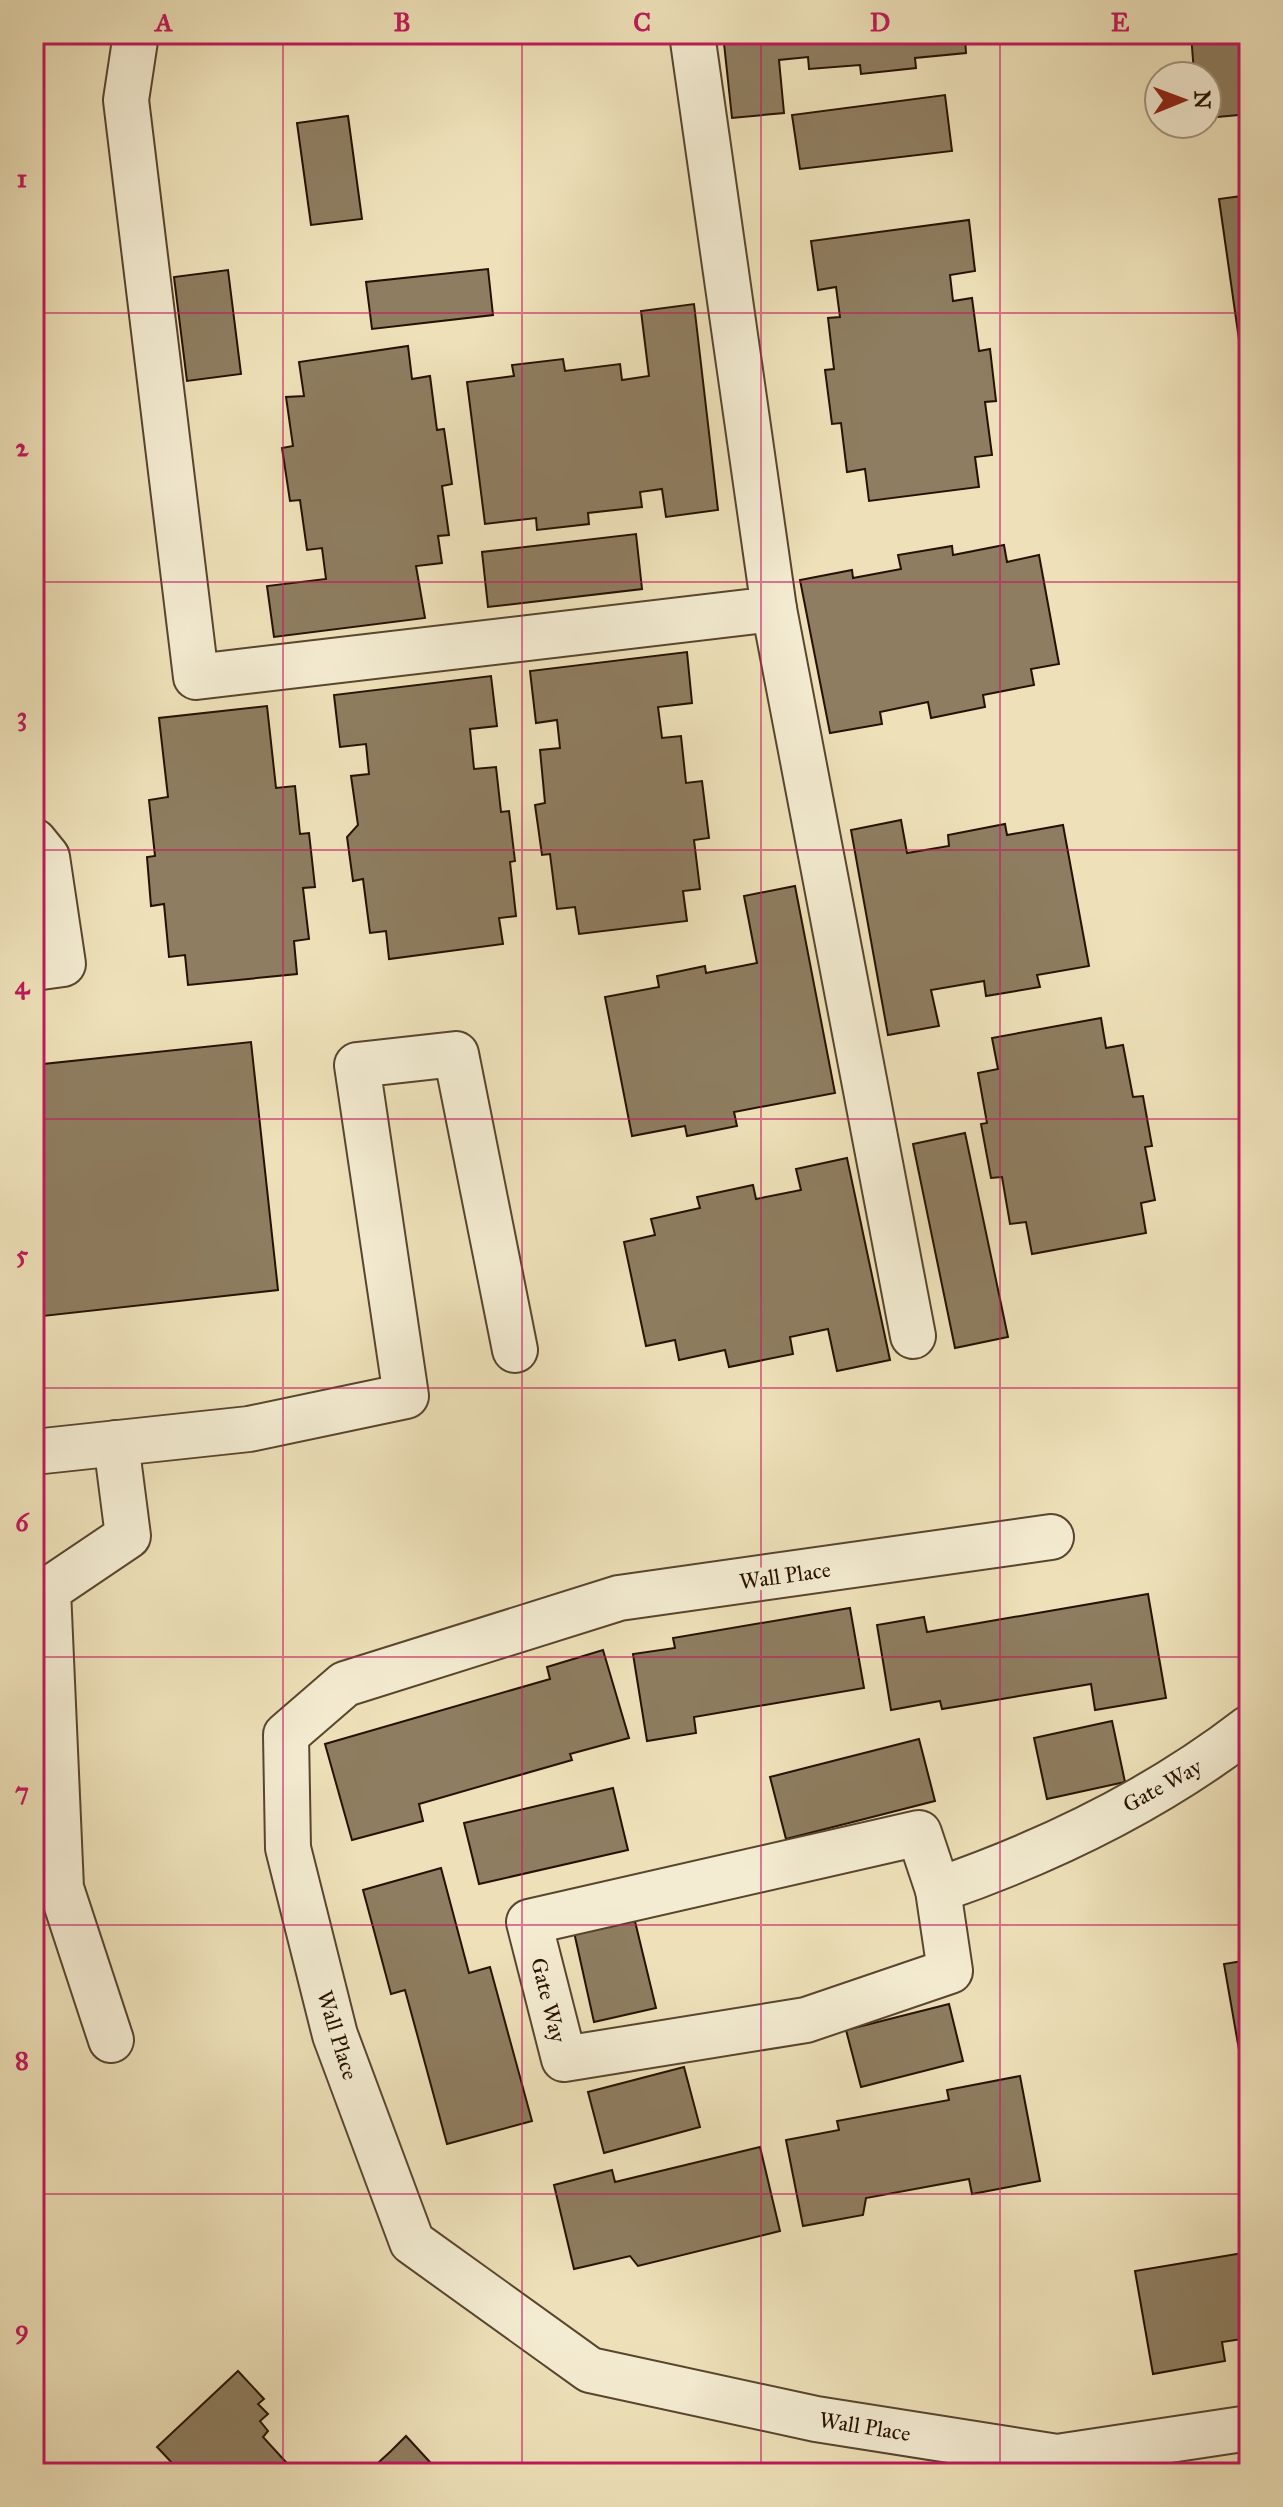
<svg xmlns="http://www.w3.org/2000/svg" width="1283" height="2507" font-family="'IM FELL Great Primer',serif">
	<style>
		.building { fill: #8e7d60; stroke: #261100; stroke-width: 2 }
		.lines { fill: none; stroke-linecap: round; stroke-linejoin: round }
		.minor-casing { stroke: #58452e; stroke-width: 48 }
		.minor { stroke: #f4ecd2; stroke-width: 44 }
		.grid { fill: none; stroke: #c2185b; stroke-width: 2; stroke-opacity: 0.55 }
		.labels { text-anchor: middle; stroke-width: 8; stroke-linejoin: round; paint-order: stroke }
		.street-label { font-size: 22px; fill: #261100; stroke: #f4ecd2 }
		.neatline { fill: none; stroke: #c2185b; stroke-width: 3 }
		.grid-label { font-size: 26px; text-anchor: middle; font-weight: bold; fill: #c2185b }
	</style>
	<rect width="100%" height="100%" fill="#eee1b9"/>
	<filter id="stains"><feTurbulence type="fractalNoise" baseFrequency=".0025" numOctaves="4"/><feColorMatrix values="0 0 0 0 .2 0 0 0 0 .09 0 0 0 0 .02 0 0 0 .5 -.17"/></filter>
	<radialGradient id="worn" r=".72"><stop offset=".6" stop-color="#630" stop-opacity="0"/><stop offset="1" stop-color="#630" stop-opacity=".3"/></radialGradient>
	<g class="building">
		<polygon points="723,34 996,34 965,38 966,53 915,58 916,68 861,74 860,65 809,69 808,57 779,60 784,113 732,118"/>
		<polygon points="1191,34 1249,34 1249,114 1207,118 1207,76 1194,73"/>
		<polygon points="945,95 952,151 800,169 792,115"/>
		<polygon points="348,116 362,219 311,225 297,123"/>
		<polygon points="1249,195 1249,410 1219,199"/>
		<polygon points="969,220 975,271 950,275 953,301 972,298 979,351 990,349 996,401 985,402 992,455 975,457 979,487 869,501 865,469 847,472 841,423 832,424 825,370 834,369 828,318 840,317 836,287 818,290 811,241"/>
		<polygon points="488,269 493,315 372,329 366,282"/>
		<polygon points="228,270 241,374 187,381 174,277"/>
		<polygon points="694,304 718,510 666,517 662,489 640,492 642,507 588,513 589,524 537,530 536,518 485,524 467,382 514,376 512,365 563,359 565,371 620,364 622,380 649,376 641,311"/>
		<polygon points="408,346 412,379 430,376 437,430 444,429 452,484 442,486 449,535 438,536 442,563 416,566 425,618 274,637 267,586 326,579 322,548 307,550 300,500 290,501 282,448 293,446 286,397 304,396 299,362"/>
		<polygon points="636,534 642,589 488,607 482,552"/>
		<polygon points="1004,545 1007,562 1039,555 1059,664 1031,669 1034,685 983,695 985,707 931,718 928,702 880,712 882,724 830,733 800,580 852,570 853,578 901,569 898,555 952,546 953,555"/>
		<polygon points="687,652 692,703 658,707 662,738 681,736 686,783 702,781 709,838 694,840 700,889 683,891 687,921 579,934 575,907 557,909 550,854 542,855 535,805 545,803 540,750 560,748 557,720 536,723 530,671"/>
		<polygon points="491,676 497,726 470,729 474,769 496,767 501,812 509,811 515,861 510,862 516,916 499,918 503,944 389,959 386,931 370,933 363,879 353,881 347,837 358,825 351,776 369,774 366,744 340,747 334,695"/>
		<polygon points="267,706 276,788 295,786 300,834 309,833 315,887 303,888 309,939 294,941 297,974 188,985 185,955 169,957 164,904 151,906 147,857 155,856 149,800 168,797 159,718"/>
		<polygon points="901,820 907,853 949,846 948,835 1005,824 1007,835 1063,825 1089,966 1037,975 1040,987 986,996 984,981 931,990 939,1026 888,1035 851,830"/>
		<polygon points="795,886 835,1093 734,1112 737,1126 687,1136 685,1126 632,1136 605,997 659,987 657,976 705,966 706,973 757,963 744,896"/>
		<polygon points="1101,1018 1106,1048 1123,1045 1133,1097 1143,1096 1152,1146 1145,1147 1155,1200 1141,1203 1146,1233 1032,1254 1026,1222 1010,1224 1002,1177 991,1178 981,1124 987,1123 978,1073 998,1069 992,1038"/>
		<polygon points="251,1042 278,1290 34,1317 34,1065"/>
		<polygon points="965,1133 1008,1337 955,1348 913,1144"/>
		<polygon points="847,1158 890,1360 837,1371 828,1329 790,1337 793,1354 729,1367 725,1350 679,1360 675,1340 646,1346 624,1242 655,1235 651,1219 700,1208 697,1197 753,1185 756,1199 801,1190 796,1169"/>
		<polygon points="1148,1594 1166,1698 1095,1710 1091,1684 942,1709 940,1701 891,1710 877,1625 924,1617 927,1632"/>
		<polygon points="850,1608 864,1688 694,1717 696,1733 647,1741 633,1654 675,1648 673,1638"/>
		<polygon points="603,1650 629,1738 570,1754 572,1760 419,1804 423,1821 352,1840 325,1744 550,1679 547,1667"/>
		<polygon points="1112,1721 1125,1782 1047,1799 1034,1738"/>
		<polygon points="919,1739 935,1801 786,1839 770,1777"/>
		<polygon points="613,1788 628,1850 479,1884 464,1823"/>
		<polygon points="441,1868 469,1973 490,1967 532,2121 447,2144 405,1990 391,1994 363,1890"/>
		<polygon points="632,1909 656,2008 594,2022 572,1923"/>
		<polygon points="1249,1960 1249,2107 1224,1964"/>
		<polygon points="949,2004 963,2061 861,2087 846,2030"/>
		<polygon points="684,2067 700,2127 604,2153 588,2092"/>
		<polygon points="1020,2076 1040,2181 972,2194 969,2179 866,2198 863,2215 803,2226 786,2140 839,2130 837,2121 949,2100 947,2090"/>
		<polygon points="760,2147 780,2231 638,2266 630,2256 574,2269 554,2185 612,2170 615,2182"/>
		<polygon points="1249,2252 1249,2338 1222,2342 1225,2361 1153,2374 1135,2271"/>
		<polygon points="238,2371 264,2399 258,2404 268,2414 260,2421 268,2431 263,2437 296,2473 168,2473 175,2466 157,2447"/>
		<polygon points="406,2436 440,2473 367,2473 391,2451"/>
	</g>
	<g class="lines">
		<defs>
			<g id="minor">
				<polyline points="136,34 126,100 196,677 774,609 692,34"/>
				<polyline points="774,609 913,1336"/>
				<polyline points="34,841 47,857 63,964 34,968"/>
				<polyline points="34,1452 249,1429 406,1396 357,1065 456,1054 515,1350"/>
				<polyline points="1051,1537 619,1598 345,1684 286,1735 288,1848 335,2035 412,2242 590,2370 816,2419 1057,2457 1249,2428"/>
				<polygon points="919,1833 938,1890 950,1971 806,2020 564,2059 529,1922"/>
				<path d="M938 1890C1048 1852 1157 1799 1249 1728"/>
				<polyline points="111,2040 61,1888 48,1590 128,1536 116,1443"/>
			</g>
		</defs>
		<use href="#minor" class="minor-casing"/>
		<use href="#minor" class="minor"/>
	</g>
	<path class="grid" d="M283 34V2473M522 34V2473M761 34V2473M1000 34V2473M34 313H1249M34 582H1249M34 850H1249M34 1119H1249M34 1388H1249M34 1657H1249M34 1925H1249M34 2194H1249"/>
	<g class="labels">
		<g class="street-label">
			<text transform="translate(785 1575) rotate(-8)" y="8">Wall Place</text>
			<text transform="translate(1162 1785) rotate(-29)" y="8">Gate Way</text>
			<text transform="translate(549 2000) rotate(76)" y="8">Gate Way</text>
			<text transform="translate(338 2035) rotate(73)" y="8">Wall Place</text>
			<text transform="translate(865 2426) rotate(9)" y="8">Wall Place</text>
		</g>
	</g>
	<rect width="1283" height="2507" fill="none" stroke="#eee1b9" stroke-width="88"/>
	<g transform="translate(1183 100) rotate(89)"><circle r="38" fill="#f4ecd2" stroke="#a2947e" stroke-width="2"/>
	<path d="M0-6L14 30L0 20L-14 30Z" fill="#8f2418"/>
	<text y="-12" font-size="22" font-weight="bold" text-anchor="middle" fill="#261100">N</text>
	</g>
	<rect x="44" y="44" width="1195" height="2419" class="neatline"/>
	<g class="grid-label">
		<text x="164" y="31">A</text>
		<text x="402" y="31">B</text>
		<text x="642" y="31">C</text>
		<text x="880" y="31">D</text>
		<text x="1120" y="31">E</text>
		<text x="22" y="187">1</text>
		<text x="22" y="456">2</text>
		<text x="22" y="725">3</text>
		<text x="22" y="994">4</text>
		<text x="22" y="1263">5</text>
		<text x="22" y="1531">6</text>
		<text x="22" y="1800">7</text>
		<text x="22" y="2069">8</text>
		<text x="22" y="2338">9</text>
	</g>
	<rect width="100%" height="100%" filter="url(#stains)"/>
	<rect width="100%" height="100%" fill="url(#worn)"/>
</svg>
